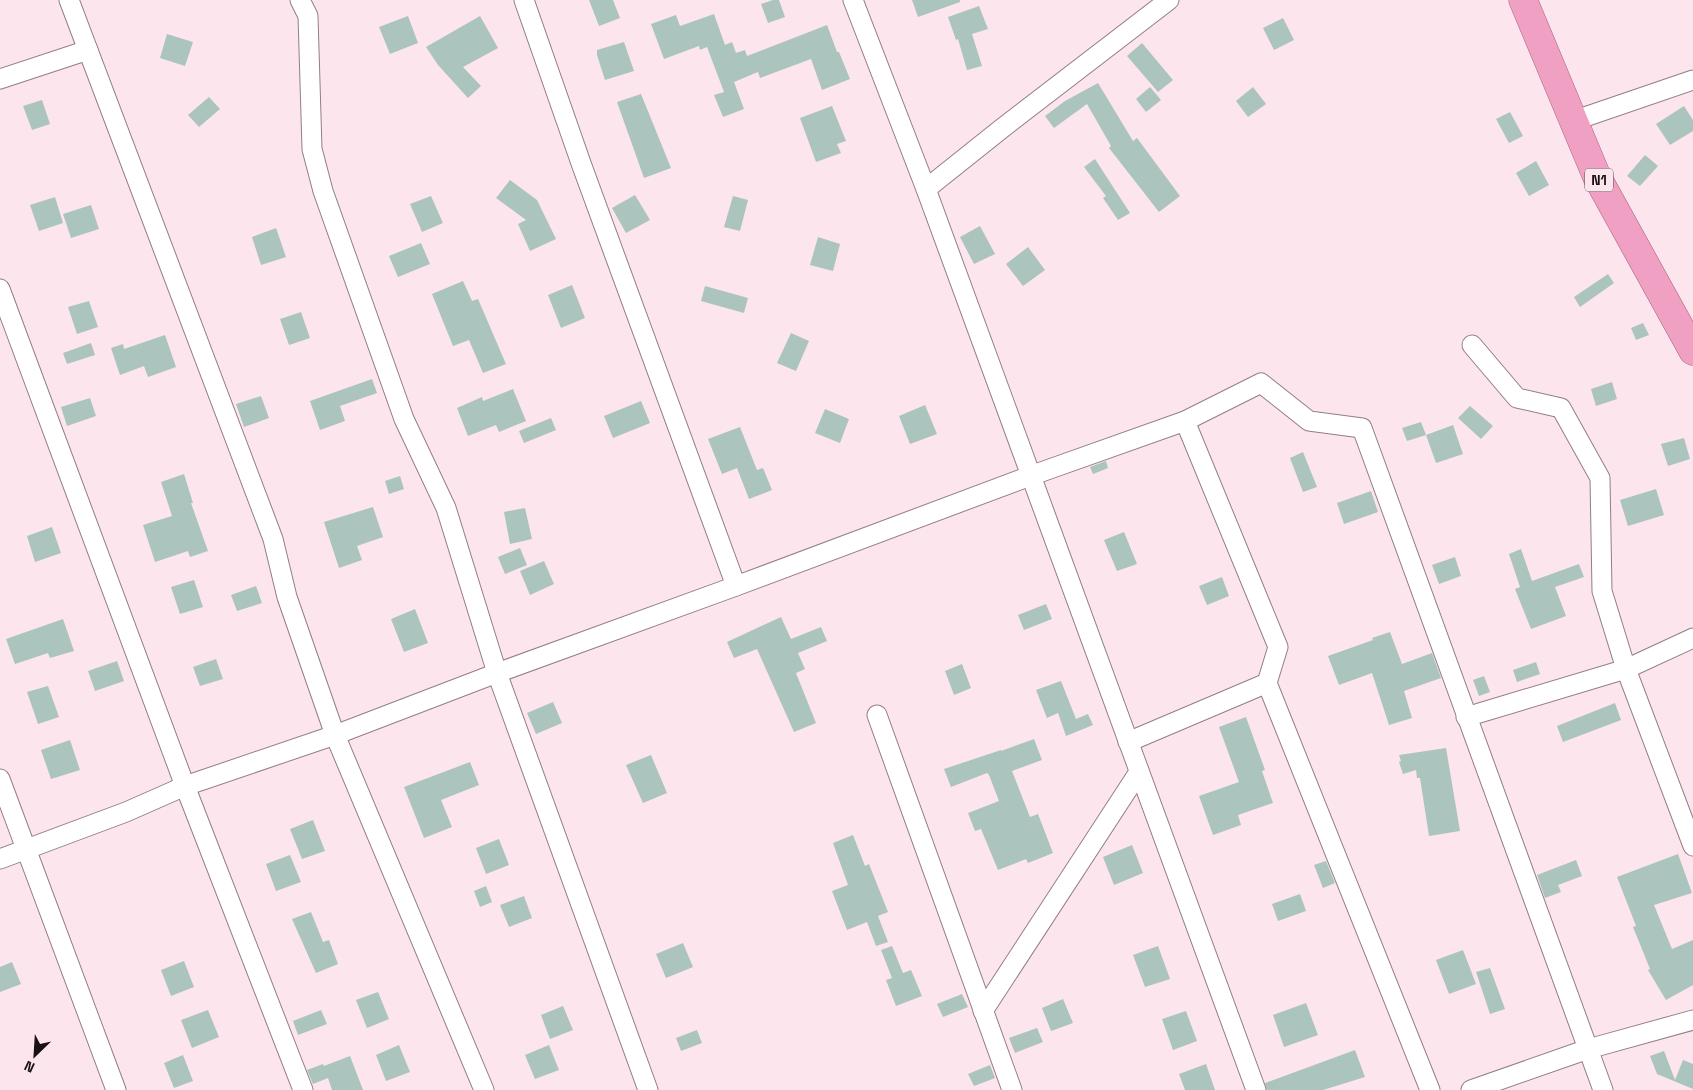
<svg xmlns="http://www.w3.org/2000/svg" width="1693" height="1090" font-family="'Space Grotesk',sans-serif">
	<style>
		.building { fill: #abc4be }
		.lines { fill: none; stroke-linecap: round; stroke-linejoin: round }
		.minor-casing { stroke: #937e85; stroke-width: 21 }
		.trunk-casing { stroke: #a35e7b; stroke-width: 29 }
		.minor { stroke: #fff; stroke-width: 19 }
		.trunk { stroke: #f0a0c2; stroke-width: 28 }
		.labels { text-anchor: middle; stroke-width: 4; stroke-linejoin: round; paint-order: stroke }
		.shield { fill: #fde5ee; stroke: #5d5155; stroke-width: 1 }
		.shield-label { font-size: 14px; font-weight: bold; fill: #191114 }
	</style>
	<rect width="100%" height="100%" fill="#fde5ee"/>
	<g class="building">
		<polygon points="589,0 613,0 620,18 599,26"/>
		<polygon points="773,0 779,0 785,17 768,23 761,4"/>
		<polygon points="912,0 960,0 960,2 918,17"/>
		<polygon points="979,6 988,29 972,34 982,66 967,70 958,39 956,40 948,17"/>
		<polygon points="714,14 725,45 732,42 736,53 745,50 747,56 827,25 837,52 839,52 850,79 822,90 811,59 760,78 758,72 734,82 744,109 723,117 714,95 724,92 707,47 700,50 699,46 664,59 651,24 676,15 680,26"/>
		<polygon points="408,16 418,43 390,54 379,27"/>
		<polygon points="480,16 498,48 463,67 481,86 468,98 438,65 426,47"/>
		<polygon points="1283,18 1294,40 1274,50 1263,28"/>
		<polygon points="167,34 193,42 185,66 160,58"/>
		<polygon points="624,42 634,71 605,80 597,55 597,50"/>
		<polygon points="1142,43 1173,80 1158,92 1127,56"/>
		<polygon points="1098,83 1133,141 1137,138 1180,196 1159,212 1109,148 1111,146 1087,104 1054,128 1045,116 1065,101"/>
		<polygon points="1150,87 1161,100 1146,112 1136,99"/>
		<polygon points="1253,87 1266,104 1248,117 1236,101"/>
		<polygon points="641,94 671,168 644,178 617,102"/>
		<polygon points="209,97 220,109 199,127 188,115"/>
		<polygon points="42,100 50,124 32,130 23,106"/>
		<polygon points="832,106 846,141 837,144 841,153 816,162 800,118"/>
		<polygon points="1684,106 1693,120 1693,131 1670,145 1656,124"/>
		<polygon points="1510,112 1523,136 1509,143 1496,119"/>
		<polygon points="1645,155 1658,166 1640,186 1627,176"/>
		<polygon points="1095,159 1130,213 1118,220 1103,198 1106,196 1084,167"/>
		<polygon points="1536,161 1549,185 1529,196 1516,173"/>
		<polygon points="510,180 537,200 556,239 530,251 518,224 526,220 496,198"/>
		<polygon points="635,195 650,220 626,233 612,208"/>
		<polygon points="431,196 443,223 422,232 410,204"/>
		<polygon points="733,196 748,200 740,231 724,227"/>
		<polygon points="55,197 63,223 39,231 30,205"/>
		<polygon points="91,205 99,229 71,238 63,214"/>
		<polygon points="980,226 995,254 974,264 960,237"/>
		<polygon points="276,228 286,257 261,265 252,237"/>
		<polygon points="818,237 840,244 833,271 810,265"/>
		<polygon points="421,243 430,264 398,277 389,256"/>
		<polygon points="1028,247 1045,270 1023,286 1006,264"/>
		<polygon points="1608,274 1614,283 1580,307 1574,297"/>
		<polygon points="463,281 472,301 478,299 506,364 483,373 469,340 453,346 432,294"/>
		<polygon points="572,285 585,318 561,328 548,295"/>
		<polygon points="705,286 748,298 744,313 701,301"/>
		<polygon points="89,301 98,327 77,334 68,307"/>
		<polygon points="301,312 310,338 289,345 280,319"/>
		<polygon points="1643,323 1649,335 1636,340 1631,328"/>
		<polygon points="791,333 809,341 796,371 777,363"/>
		<polygon points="165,335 176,367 148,377 144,366 120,375 111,348 123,344 124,349"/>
		<polygon points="91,343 95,355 67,364 63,353"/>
		<polygon points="372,379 377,393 340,406 345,421 320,430 310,401"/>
		<polygon points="1612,382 1617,399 1596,406 1591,389"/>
		<polygon points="513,389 526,421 499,432 496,425 468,436 457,408 482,397 483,401"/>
		<polygon points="261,396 269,418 244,427 236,404"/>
		<polygon points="90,398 96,416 67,426 61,407"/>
		<polygon points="641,401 650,423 613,438 604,416"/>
		<polygon points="925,405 937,434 910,444 899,416"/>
		<polygon points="1470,406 1493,426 1481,439 1458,418"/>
		<polygon points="825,409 849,419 840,443 815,433"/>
		<polygon points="551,418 556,430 524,443 519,431"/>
		<polygon points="1421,422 1426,435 1407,441 1402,428"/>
		<polygon points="1453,425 1463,454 1436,463 1426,435"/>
		<polygon points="740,427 757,470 763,468 772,490 749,499 737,468 722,474 708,439"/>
		<polygon points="1684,438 1690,459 1668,466 1661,444"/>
		<polygon points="1303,452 1317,487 1303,492 1290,458"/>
		<polygon points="1106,461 1108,468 1093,474 1090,467"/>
		<polygon points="184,474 193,503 191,503 208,551 190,557 188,551 155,562 143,525 172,516 161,482"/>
		<polygon points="400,476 404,489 389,494 385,481"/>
		<polygon points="1656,489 1664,515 1628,526 1620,500"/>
		<polygon points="1371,491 1378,512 1344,524 1337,503"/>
		<polygon points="373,507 383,537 357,546 362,560 339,568 324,522"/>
		<polygon points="525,508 532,539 510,544 504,512"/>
		<polygon points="52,527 61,553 35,562 27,536"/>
		<polygon points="1124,532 1137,564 1117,571 1104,540"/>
		<polygon points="520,548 527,565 505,574 498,557"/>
		<polygon points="1521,549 1532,581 1579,564 1584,577 1555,587 1566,616 1531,629 1515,589 1520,587 1509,554"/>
		<polygon points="1455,557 1461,576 1439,584 1432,565"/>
		<polygon points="544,561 554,584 530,595 520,571"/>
		<polygon points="1222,577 1229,596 1207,605 1199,586"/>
		<polygon points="194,580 203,607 180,614 171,587"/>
		<polygon points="256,586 262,603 237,611 231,595"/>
		<polygon points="1046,604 1052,619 1024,630 1018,615"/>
		<polygon points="415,609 428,643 404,652 391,619"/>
		<polygon points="781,617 791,639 821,627 827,641 798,653 805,669 796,673 816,723 794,732 757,649 734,658 727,642"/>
		<polygon points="63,619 74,651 50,658 48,653 15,664 6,639"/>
		<polygon points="1390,632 1402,664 1432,653 1441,678 1404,691 1412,718 1389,725 1372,673 1339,685 1328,656 1373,640 1372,638"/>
		<polygon points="216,659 223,679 200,686 193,667"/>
		<polygon points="117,661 124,681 95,691 88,671"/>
		<polygon points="1536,662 1540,674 1517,682 1513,670"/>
		<polygon points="962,664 971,688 954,695 945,671"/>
		<polygon points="1484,676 1490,692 1479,696 1473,680"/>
		<polygon points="1061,681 1076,719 1088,714 1093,725 1066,736 1058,713 1047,718 1036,690"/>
		<polygon points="48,686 59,717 38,724 27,692"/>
		<polygon points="553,702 562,723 536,734 527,713"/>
		<polygon points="1615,703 1621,720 1563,742 1557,726"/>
		<polygon points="1246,717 1265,770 1262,771 1273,803 1238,815 1241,825 1213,835 1199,796 1239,782 1219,727"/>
		<polygon points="1034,739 1042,760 1012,771 1030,817 1038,814 1053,853 1028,863 1026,859 998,870 981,829 975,831 968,813 999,801 989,775 987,773 951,787 944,769 1001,750 1001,751"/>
		<polygon points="70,740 80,770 51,779 41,750"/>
		<polygon points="1446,748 1460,831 1429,836 1420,778 1417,778 1416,770 1403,774 1399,762 1401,761 1399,755"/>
		<polygon points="651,755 667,793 643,803 626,765"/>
		<polygon points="470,762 479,785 441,800 452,827 424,838 404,787"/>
		<polygon points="313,820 325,851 302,859 290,829"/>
		<polygon points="853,835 865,866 869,864 888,912 878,916 888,942 876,946 867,922 847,930 832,891 848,885 833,843"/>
		<polygon points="499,839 509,865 486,874 476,848"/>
		<polygon points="1132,845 1143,873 1114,885 1103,857"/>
		<polygon points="1678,854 1692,893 1654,905 1672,949 1693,940 1693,985 1666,1000 1648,970 1650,969 1633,927 1636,926 1617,877"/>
		<polygon points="290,855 301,882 276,891 266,864"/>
		<polygon points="1576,860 1582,876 1558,885 1561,892 1545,898 1537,875"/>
		<polygon points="1326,861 1335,883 1323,888 1314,865"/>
		<polygon points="486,886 492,902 480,907 474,891"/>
		<polygon points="1300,894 1306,911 1278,921 1272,904"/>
		<polygon points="524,896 532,918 509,927 500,905"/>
		<polygon points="311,912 323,942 329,940 338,964 316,973 292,919"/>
		<polygon points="683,943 693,967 666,978 656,954"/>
		<polygon points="892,946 903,973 911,970 922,996 896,1006 886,980 892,978 881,950"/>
		<polygon points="1158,946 1170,979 1145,987 1133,955"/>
		<polygon points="1463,950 1476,984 1449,994 1436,960"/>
		<polygon points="184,961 194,987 171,996 161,970"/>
		<polygon points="12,962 21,984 0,992 0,967"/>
		<polygon points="1490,968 1505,1009 1490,1014 1476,972"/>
		<polygon points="378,992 389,1019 367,1028 356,1000"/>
		<polygon points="962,994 968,1007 943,1017 937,1004"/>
		<polygon points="1063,999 1073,1023 1051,1031 1042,1008"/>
		<polygon points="1306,1003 1318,1035 1284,1047 1273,1015"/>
		<polygon points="563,1006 573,1030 550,1039 541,1015"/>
		<polygon points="208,1010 219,1037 192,1048 181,1020"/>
		<polygon points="321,1010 327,1024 298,1035 293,1021"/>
		<polygon points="1186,1011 1197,1041 1173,1050 1162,1019"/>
		<polygon points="1037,1028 1043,1042 1015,1053 1009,1038"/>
		<polygon points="697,1030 702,1043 681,1051 676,1038"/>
		<polygon points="399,1045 410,1072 386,1081 376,1055"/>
		<polygon points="549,1045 559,1070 535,1079 525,1055"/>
		<polygon points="1355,1050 1365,1077 1323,1090 1267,1090 1265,1083"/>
		<polygon points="1664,1051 1675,1080 1683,1060 1693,1064 1693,1089 1657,1074 1650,1056"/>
		<polygon points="183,1055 193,1081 174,1088 164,1063"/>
		<polygon points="350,1056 363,1090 332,1090 328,1078 313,1084 307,1070 323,1064 324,1066"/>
		<polygon points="1206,1064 1215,1090 1185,1090 1179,1074"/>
		<polygon points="990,1065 995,1078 974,1086 968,1074"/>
	</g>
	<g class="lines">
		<defs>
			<g id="minor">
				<polyline points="69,0 273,539 287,597 335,735 484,1090"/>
				<polyline points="300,0 308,16 312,149 323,191 404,419 446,508 497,673 648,1090"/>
				<polyline points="524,0 582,166 736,586"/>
				<polyline points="853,0 926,189 1256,1090"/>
				<polyline points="0,79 88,50"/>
				<polyline points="1573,121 1693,80"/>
				<polyline points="926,189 1005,126 1169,0"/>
				<polyline points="0,289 185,786 303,1090"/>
				<polyline points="1472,345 1517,398 1561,408 1600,478 1602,591 1626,669 1693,846"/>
				<polyline points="1185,421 1278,647 1267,683 1430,1090"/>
				<polyline points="877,715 1012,1090"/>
				<polyline points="1466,717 1626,669 1693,638"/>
				<polyline points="1128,742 1267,683"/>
				<polyline points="0,779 116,1090"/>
				<polyline points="0,859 126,812 185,786 335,735 497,673 736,586 1030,476 1185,421 1261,383 1309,421 1362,428 1603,1090"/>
				<polyline points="983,1011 1139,772"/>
				<polyline points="1471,1090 1588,1049 1693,1020"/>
			</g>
			<polyline id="trunk" points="1523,0 1597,177 1693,351"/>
		</defs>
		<use href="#minor" class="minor-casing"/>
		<use href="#trunk" class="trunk-casing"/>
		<use href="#minor" class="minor"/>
		<use href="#trunk" class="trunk"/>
	</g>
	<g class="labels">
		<rect class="shield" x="1585" y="168.5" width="28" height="23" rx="4"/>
		<g class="shield-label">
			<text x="1599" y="185">N1</text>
		</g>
	</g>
	<g transform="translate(35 1055) rotate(205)" stroke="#fde5ee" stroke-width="4" paint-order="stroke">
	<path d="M0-4L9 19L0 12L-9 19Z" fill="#191114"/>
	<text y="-8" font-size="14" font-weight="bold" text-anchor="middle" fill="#191114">N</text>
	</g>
</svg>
